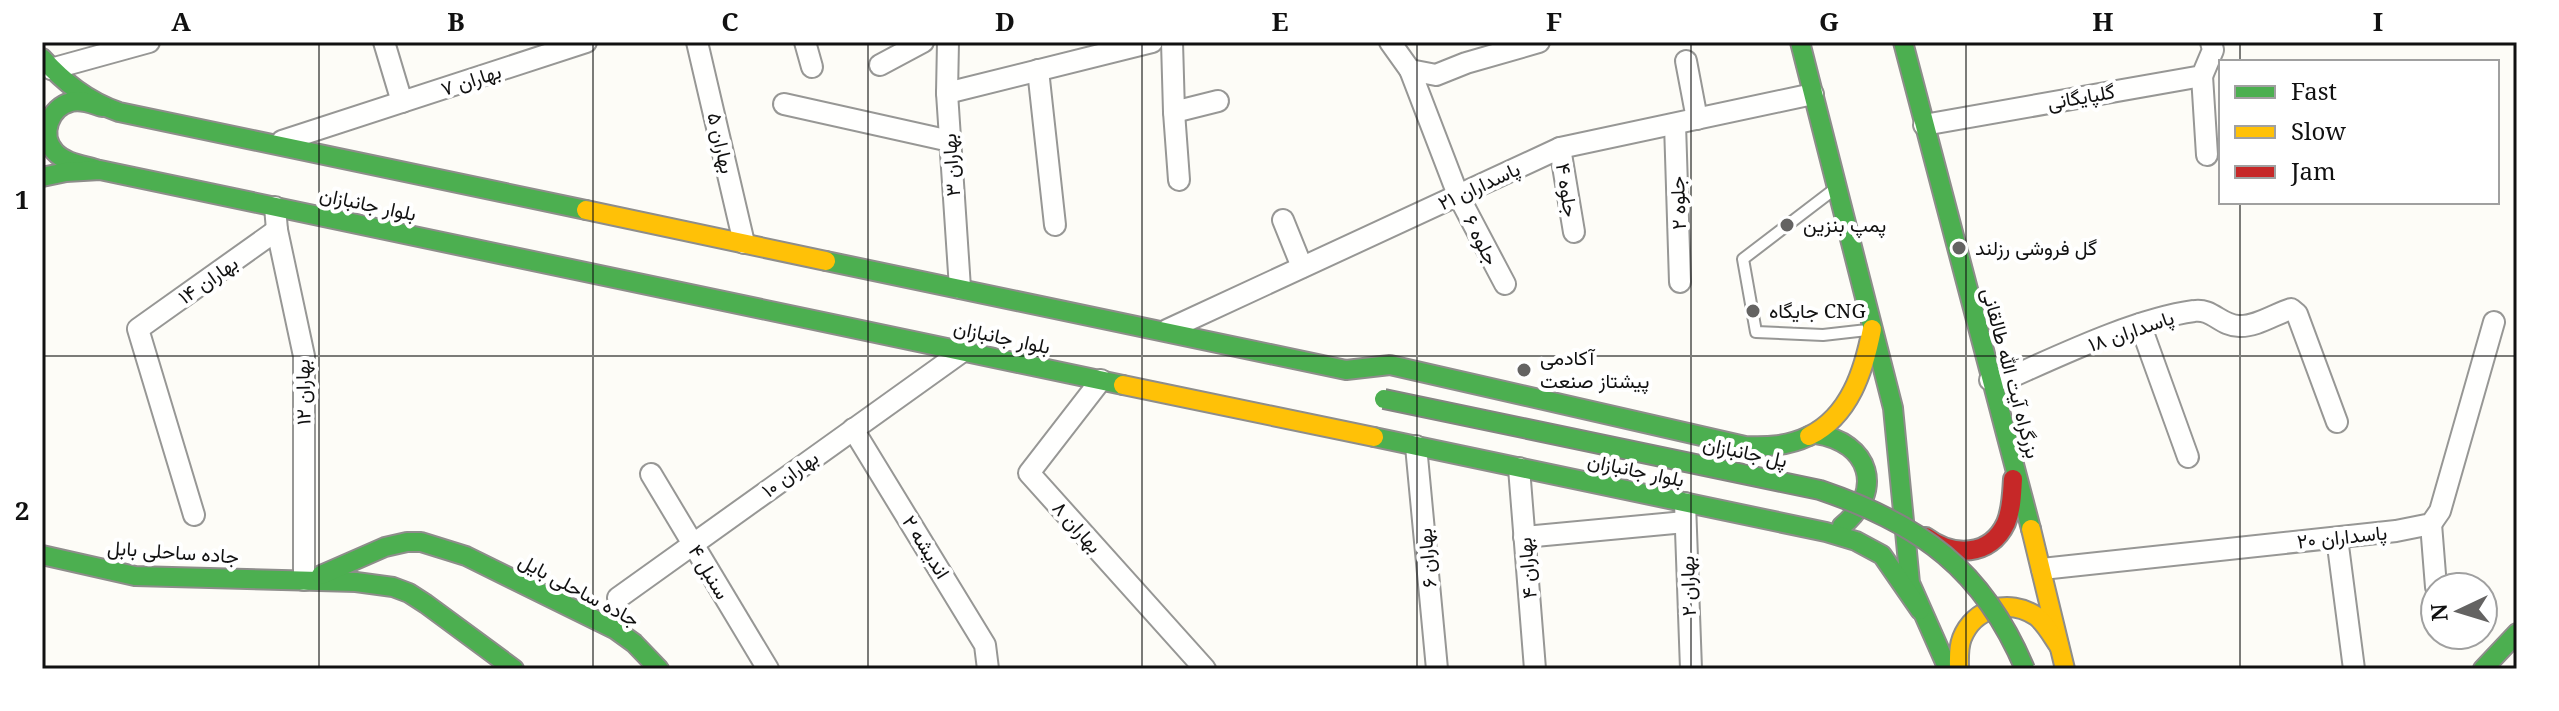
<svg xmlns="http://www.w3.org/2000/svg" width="2559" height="711" font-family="'Noto Serif',Vazirmatn,serif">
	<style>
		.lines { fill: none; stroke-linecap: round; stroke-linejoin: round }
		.lane-casing { stroke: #979795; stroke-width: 14 }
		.street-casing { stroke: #979795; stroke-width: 24 }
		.fast-casing { stroke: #8e8d8b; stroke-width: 22 }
		.slow-casing { stroke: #8e8d8b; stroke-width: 22 }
		.jam-casing { stroke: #8e8d8b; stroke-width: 22 }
		.lane { stroke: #fffffe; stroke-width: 10 }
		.street { stroke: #fffffe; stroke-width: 20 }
		.fast { stroke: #4caf50; stroke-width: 18 }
		.slow { stroke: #ffc107; stroke-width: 18 }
		.jam { stroke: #c62828; stroke-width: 18 }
		.fast-bridge-casing { stroke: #858482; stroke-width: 22; stroke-linecap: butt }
		.fast-bridge { stroke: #4caf50; stroke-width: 18 }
		.grid { fill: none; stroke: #111; stroke-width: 2; stroke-opacity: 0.55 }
		.poi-dot { fill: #646362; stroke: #fff; stroke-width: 3 }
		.labels { text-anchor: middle; stroke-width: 8; stroke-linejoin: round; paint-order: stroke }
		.street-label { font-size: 20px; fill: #111; stroke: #fff }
		.poi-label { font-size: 20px; fill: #111; stroke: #fff; text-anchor: start }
		.neatline { fill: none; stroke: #111; stroke-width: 3 }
		.grid-label { font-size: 26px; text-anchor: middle; font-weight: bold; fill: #111 }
	</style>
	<rect width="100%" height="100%" fill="#fdfcf7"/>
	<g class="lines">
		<defs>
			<polyline id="lane" points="1832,191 1743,259 1756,332 1823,335 1867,330"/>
			<g id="street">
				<polyline points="384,42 402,102"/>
				<polyline points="697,42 744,243"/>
				<polyline points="805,42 812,67"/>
				<polyline points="948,42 947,93 960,288"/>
				<polyline points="1172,42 1174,112 1218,101"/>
				<polyline points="1390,42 1410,70 1436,75 1466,63 1539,42"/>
				<polyline points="1686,61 1697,119"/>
				<polyline points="880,65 923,42"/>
				<polyline points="51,69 149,42"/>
				<polyline points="1038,70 1055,225"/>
				<polyline points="1410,70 1458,195 1505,284"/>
				<polyline points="2202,76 2207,155"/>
				<polyline points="947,93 1152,42"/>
				<polyline points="784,104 950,141"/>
				<polyline points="1174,112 1179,180"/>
				<polyline points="1675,124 1680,282"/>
				<polyline points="1924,125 2202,76 2213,50 2211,42"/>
				<polyline points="282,141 586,42"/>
				<polyline points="1560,148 1574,232"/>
				<polyline points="275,207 277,230 304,356 304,580"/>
				<polyline points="1283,220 1302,267"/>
				<polyline points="2140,324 2188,457"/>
				<polyline points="1167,330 1560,148 1813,94"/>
				<polyline points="1101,380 1029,473 1205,669"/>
				<path d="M1990 380 2009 378C2063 354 2136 319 2194 311 2212 308 2221 326 2239 326 2256 327 2275 314 2291 309L2297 314 2337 422"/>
				<polyline points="853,429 985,645 988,669"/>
				<polyline points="1416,446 1437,669"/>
				<polyline points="1519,468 1535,669"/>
				<polyline points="651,474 768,669"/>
				<polyline points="1685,503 1691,669"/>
				<polyline points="194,515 138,329 277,230"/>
				<polyline points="2431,524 2436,587"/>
				<polyline points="1524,537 1685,522"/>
				<polyline points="2337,538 2354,669"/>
				<polyline points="2042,569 2396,531 2431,524 2440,511 2494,322"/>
				<polyline points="618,598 963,351"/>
			</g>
			<g id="fast">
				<polyline points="1800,42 1893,408 1910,583 1948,669"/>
				<polyline points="1903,42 2031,529"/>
				<path d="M42 58C64 82 87 101 119 112L586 210"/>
				<path d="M96 169C83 165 65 163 55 152 39 135 50 107 71 102 82 99 92 104 102 107"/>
				<polyline points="42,177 66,172 100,170 1123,385"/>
				<path d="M826 261 1346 370 1390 365 1745 446C1768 447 1788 446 1809 436"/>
				<path d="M1816 434C1870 442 1885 491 1842 526"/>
				<polyline points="1374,437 1826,532 1856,541 1882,555 1920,610"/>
				<polyline points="42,555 135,576 356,582 393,587 409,593 426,604 514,669"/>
				<polyline points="321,575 385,547 407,542 421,542 466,556 616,630 634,643 659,669"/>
				<polyline points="2483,669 2517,633"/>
			</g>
			<g id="slow">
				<polyline points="586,210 826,261"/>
				<polyline points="1123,385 1374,437"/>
				<path d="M1809 436C1850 416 1864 370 1872 329"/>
				<polyline points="2031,529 2065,669"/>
				<path d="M1959 669C1959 658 1958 648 1962 638 1974 608 2009 598 2036 616 2046 624 2052 636 2059 646"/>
			</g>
			<path id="jam" d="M1926 537C1953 557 1990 557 2006 523 2012 509 2012 493 2013 479"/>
		</defs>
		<use href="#lane" class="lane-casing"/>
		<use href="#street" class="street-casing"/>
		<use href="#fast" class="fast-casing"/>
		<use href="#slow" class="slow-casing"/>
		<use href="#jam" class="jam-casing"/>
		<use href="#lane" class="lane"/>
		<use href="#street" class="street"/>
		<use href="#fast" class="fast"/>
		<use href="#slow" class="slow"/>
		<use href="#jam" class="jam"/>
		<defs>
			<path id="fast-bridge" d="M1384 399 1820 490C1920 524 1983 569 2025 669"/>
		</defs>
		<use href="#fast-bridge" class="fast-bridge-casing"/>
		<use href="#fast-bridge" class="fast-bridge"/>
	</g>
	<path class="grid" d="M319 42V669M593 42V669M868 42V669M1142 42V669M1417 42V669M1691 42V669M1966 42V669M2240 42V62M2240 202V669M42 356H2517"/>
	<g class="poi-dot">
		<circle cx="1787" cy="225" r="8"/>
		<circle cx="1959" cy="248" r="8"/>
		<circle cx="1753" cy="311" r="8"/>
		<circle cx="1524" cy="370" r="8"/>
	</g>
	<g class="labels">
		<g class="street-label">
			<text transform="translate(471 80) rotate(-18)" y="7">بهاران ۷</text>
			<text transform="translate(2081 97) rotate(-10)" y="7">گلپایگانی</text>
			<text transform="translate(721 143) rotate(77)" y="7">بهاران ۵</text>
			<text transform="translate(951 165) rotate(-94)" y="7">بهاران ۳</text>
			<text transform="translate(1479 186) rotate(-25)" y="7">پاسداران ۲۱</text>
			<text transform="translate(1567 190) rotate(81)" y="7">جلوه ۴</text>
			<text transform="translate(1678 203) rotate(-92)" y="7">جلوه ۲</text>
			<text transform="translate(368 204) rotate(12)" y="7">بلوار جانبازان</text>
			<text transform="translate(1481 240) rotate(63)" y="7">جلوه ۶</text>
			<text transform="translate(208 280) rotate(-35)" y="7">بهاران ۱۴</text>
			<text transform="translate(2131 331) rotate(-19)" y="7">پاسداران ۱۸</text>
			<text transform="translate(1002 337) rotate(12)" y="7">بلوار جانبازان</text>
			<text transform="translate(2011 373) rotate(75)" y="7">بزرگراه آیت الله طالقانی</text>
			<text transform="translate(303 392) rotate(-91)" y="7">بهاران ۱۲</text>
			<text transform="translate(1745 452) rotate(12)" y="7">پل جانبازان</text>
			<text transform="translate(1636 470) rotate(12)" y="7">بلوار جانبازان</text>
			<text transform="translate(790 474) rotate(-36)" y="7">بهاران ۱۰</text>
			<text transform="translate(1077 527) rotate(48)" y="7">بهاران ۸</text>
			<text transform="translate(2342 537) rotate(-6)" y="7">پاسداران ۲۰</text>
			<text transform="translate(926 547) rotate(58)" y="7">اندیشه ۲</text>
			<text transform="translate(173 552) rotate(4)" y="7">جاده ساحلی بابل</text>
			<text transform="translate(1427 558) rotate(-95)" y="7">بهاران ۶</text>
			<text transform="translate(1527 568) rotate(-95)" y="7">بهاران ۴</text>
			<text transform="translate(709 572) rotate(59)" y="7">سنبل ۴</text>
			<text transform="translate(1688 586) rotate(-92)" y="7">بهاران ۲</text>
			<text transform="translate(579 590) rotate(28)" y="7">جاده ساحلی بایل</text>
		</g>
		<g class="poi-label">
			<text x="1803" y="232">پمپ بنزین</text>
			<text x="1975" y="255">گل فروشی رزلند</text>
			<text x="1769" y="318">جایگاه CNG</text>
			<text x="1540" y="365">آکادمی<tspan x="1540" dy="23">پیشتاز صنعت</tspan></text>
		</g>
	</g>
	<rect width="2559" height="711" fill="none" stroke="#ffffff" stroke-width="88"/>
	<rect x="2219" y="60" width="280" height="144" fill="#ffffff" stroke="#a0a0a0" stroke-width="2"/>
	<rect x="2235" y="86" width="40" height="12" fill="#4caf50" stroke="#a0a0a0" stroke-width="2"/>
	<text x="2291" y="100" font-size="24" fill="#111111">Fast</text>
	<rect x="2235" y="126" width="40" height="12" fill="#ffc107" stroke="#a0a0a0" stroke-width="2"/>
	<text x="2291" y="140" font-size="24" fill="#111111">Slow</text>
	<rect x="2235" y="166" width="40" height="12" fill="#c62828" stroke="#a0a0a0" stroke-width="2"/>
	<text x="2291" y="180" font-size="24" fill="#111111">Jam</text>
	<g transform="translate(2459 611) rotate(266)"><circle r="38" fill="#ffffff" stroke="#a0a0a0" stroke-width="2"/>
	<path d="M0-6L14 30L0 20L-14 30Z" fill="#646362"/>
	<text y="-12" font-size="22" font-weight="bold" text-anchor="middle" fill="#111111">N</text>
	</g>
	<rect x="44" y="44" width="2471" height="623" class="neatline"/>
	<g class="grid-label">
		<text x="181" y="31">A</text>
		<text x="456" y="31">B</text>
		<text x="730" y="31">C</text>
		<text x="1005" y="31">D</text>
		<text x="1280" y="31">E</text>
		<text x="1554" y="31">F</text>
		<text x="1829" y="31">G</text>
		<text x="2103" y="31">H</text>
		<text x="2378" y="31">I</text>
		<text x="22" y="209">1</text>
		<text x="22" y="520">2</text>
	</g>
</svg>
